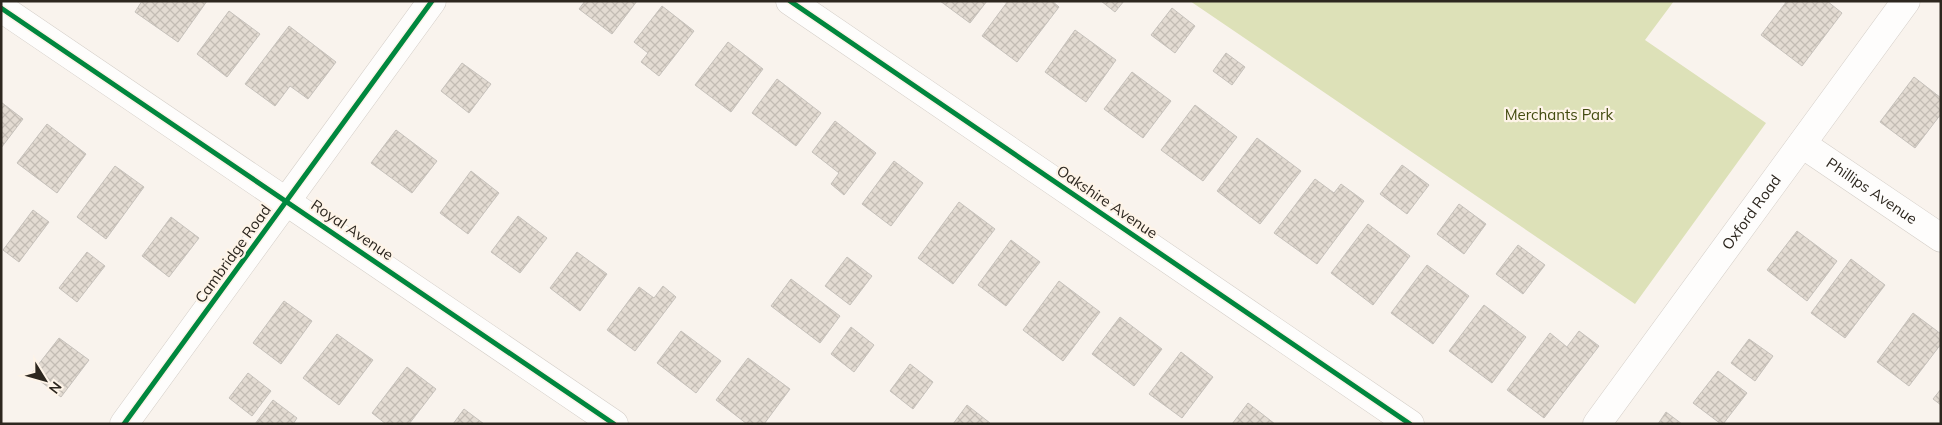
<svg xmlns="http://www.w3.org/2000/svg" width="1942" height="425" font-family="Mulish,sans-serif">
	<style>
		.green { fill: #dde1b8 }
		.building { fill: url(#building-cross-hatch); stroke: #c6c1bb }
		.lines { fill: none; stroke-linecap: round; stroke-linejoin: round }
		.street-casing { stroke: #d4cec8; stroke-width: 29 }
		.street { stroke: #fefdfc; stroke-width: 28 }
		.cycleway-casing { stroke: #fef4e8; stroke-width: 8 }
		.cycleway { stroke: #00873e; stroke-width: 5 }
		.labels { text-anchor: middle; stroke-width: 4.5; stroke-linejoin: round; paint-order: stroke }
		.park-label { font-size: 15px; fill: #434b10; stroke: #fef4e8 }
		.street-label { font-size: 15px; fill: #2d271f; stroke: #fef4e8 }
	</style>
	<defs>
		<pattern id="building-cross-hatch" width="8" height="8" patternUnits="userSpaceOnUse" patternTransform="scale(1.25)"><rect width="8" height="8" fill="#e3dbd2"/><path d="M0 0l8 8M0 8l8-8" fill="none" stroke="#c3bcb4"/></pattern>
	</defs>
	<rect width="100%" height="100%" fill="#f9f3ed"/>
	<polygon class="green" points="1190,1 1674,1 1645,40 1766,123 1635,304"/>
	<g class="building">
		<polygon points="142,1 207,1 178,42 135,12"/>
		<polygon points="585,1 637,1 612,34 579,9"/>
		<polygon points="940,1 987,1 970,23"/>
		<polygon points="1008,1 1052,1 1059,7 1017,62 982,36"/>
		<polygon points="1101,1 1124,1 1115,12"/>
		<polygon points="1787,1 1827,1 1842,13 1802,66 1761,35"/>
		<polygon points="662,6 694,31 659,76 641,62 648,53 634,42"/>
		<polygon points="1172,8 1195,26 1175,53 1151,35"/>
		<polygon points="229,11 260,34 227,77 197,54"/>
		<polygon points="289,26 336,62 308,99 290,86 275,106 245,84"/>
		<polygon points="1075,30 1116,60 1086,102 1045,72"/>
		<polygon points="728,42 763,69 731,112 695,85"/>
		<polygon points="1226,53 1245,67 1232,85 1213,71"/>
		<polygon points="462,63 491,84 469,113 441,91"/>
		<polygon points="1132,72 1171,101 1143,138 1104,109"/>
		<polygon points="1914,77 1941,98 1941,114 1915,148 1880,122"/>
		<polygon points="777,79 821,113 796,146 752,113"/>
		<polygon points="1,102 23,119 1,148"/>
		<polygon points="1195,105 1237,137 1203,181 1161,150"/>
		<polygon points="835,121 876,153 844,195 831,184 839,173 812,152"/>
		<polygon points="47,124 86,154 57,193 17,163"/>
		<polygon points="396,130 437,161 412,193 371,163"/>
		<polygon points="1257,138 1301,171 1260,224 1217,191"/>
		<polygon points="894,161 923,183 891,226 862,204"/>
		<polygon points="1402,165 1429,185 1407,214 1380,194"/>
		<polygon points="115,166 144,187 106,239 77,217"/>
		<polygon points="471,171 499,193 468,234 440,213"/>
		<polygon points="1315,179 1334,193 1341,184 1364,201 1317,264 1274,233"/>
		<polygon points="959,202 995,229 953,284 918,258"/>
		<polygon points="1459,204 1486,224 1464,254 1437,234"/>
		<polygon points="33,210 49,222 19,262 3,250"/>
		<polygon points="518,216 547,238 520,273 491,252"/>
		<polygon points="171,217 199,238 169,277 142,256"/>
		<polygon points="1368,224 1410,256 1373,305 1331,273"/>
		<polygon points="1797,231 1837,261 1807,301 1767,270"/>
		<polygon points="1011,240 1040,262 1006,306 978,285"/>
		<polygon points="1518,245 1545,265 1523,294 1496,274"/>
		<polygon points="87,252 105,266 77,302 59,288"/>
		<polygon points="577,252 607,274 580,311 550,288"/>
		<polygon points="847,257 872,276 850,305 825,286"/>
		<polygon points="1851,259 1885,285 1845,338 1811,313"/>
		<polygon points="1427,265 1469,296 1433,344 1391,313"/>
		<polygon points="791,279 840,316 820,343 771,306"/>
		<polygon points="1059,281 1100,312 1063,361 1023,330"/>
		<polygon points="663,286 676,297 635,351 607,330 639,287 654,298"/>
		<polygon points="284,301 312,321 281,364 253,343"/>
		<polygon points="1484,305 1526,337 1492,383 1449,351"/>
		<polygon points="1913,313 1941,334 1941,344 1909,386 1877,362"/>
		<polygon points="1120,317 1162,349 1134,386 1092,354"/>
		<polygon points="851,327 874,345 854,372 831,354"/>
		<polygon points="681,331 721,361 696,393 657,363"/>
		<polygon points="1579,331 1599,346 1544,418 1507,390 1550,333 1567,347"/>
		<polygon points="337,334 373,360 339,405 303,378"/>
		<polygon points="59,338 89,360 61,397 31,374"/>
		<polygon points="1749,339 1773,356 1755,381 1731,363"/>
		<polygon points="1181,352 1213,377 1182,418 1149,394"/>
		<polygon points="748,358 790,389 764,424 747,424 716,400"/>
		<polygon points="910,364 933,382 913,409 890,391"/>
		<polygon points="407,367 436,389 409,424 386,424 372,413"/>
		<polygon points="1718,371 1747,393 1723,424 1721,424 1693,403"/>
		<polygon points="248,373 271,391 252,416 229,398"/>
		<polygon points="1941,389 1941,405 1933,399"/>
		<polygon points="273,400 297,418 293,424 255,424"/>
		<polygon points="1248,403 1275,424 1232,424"/>
		<polygon points="967,405 990,423 989,424 953,424"/>
		<polygon points="464,409 484,424 453,424"/>
		<polygon points="1666,412 1682,424 1658,424"/>
	</g>
	<g class="lines">
		<defs>
			<g id="street">
				<polyline points="790,1 1410,424"/>
				<polyline points="1,8 614,424"/>
				<path id="s1" d="M1802 144 1941 238"/>
				<polyline points="124,424 432,1"/>
				<path id="s2" d="M1597 424 1906 1"/>
			</g>
		</defs>
		<use href="#street" class="street-casing"/>
		<use href="#street" class="street"/>
		<defs>
			<g id="cycleway">
				<polyline points="790,1 1410,424"/>
				<polyline points="1,8 614,424"/>
				<polyline points="124,424 432,1"/>
			</g>
		</defs>
		<use href="#cycleway" class="cycleway-casing"/>
		<use href="#cycleway" class="cycleway"/>
	</g>
	<g class="labels">
		<g class="park-label">
			<text x="1559" y="120">Merchants Park</text>
		</g>
		<g class="street-label">
			<text dy="5" stroke="none"><textPath href="#s1" startOffset="84">Phillips Avenue</textPath></text>
			<text transform="translate(1107 202) rotate(34)" y="5">Oakshire Avenue</text>
			<text dy="5" stroke="none"><textPath href="#s2" startOffset="262">Oxford Road</textPath></text>
			<text transform="translate(352 230) rotate(34)" y="5">Royal Avenue</text>
			<text transform="translate(233 254) rotate(-54)" y="5">Cambridge Road</text>
		</g>
	</g>
	<rect width="1942" height="425" fill="none" stroke="#2d271f" stroke-width="5"/>
	<g transform="translate(45 380) rotate(127)" stroke="#fef4e8" stroke-width="4" paint-order="stroke">
	<path d="M0-4L9 19L0 12L-9 19Z" fill="#2d271f"/>
	<text y="-8" font-size="14" font-weight="bold" text-anchor="middle" fill="#2d271f">N</text>
	</g>
</svg>
